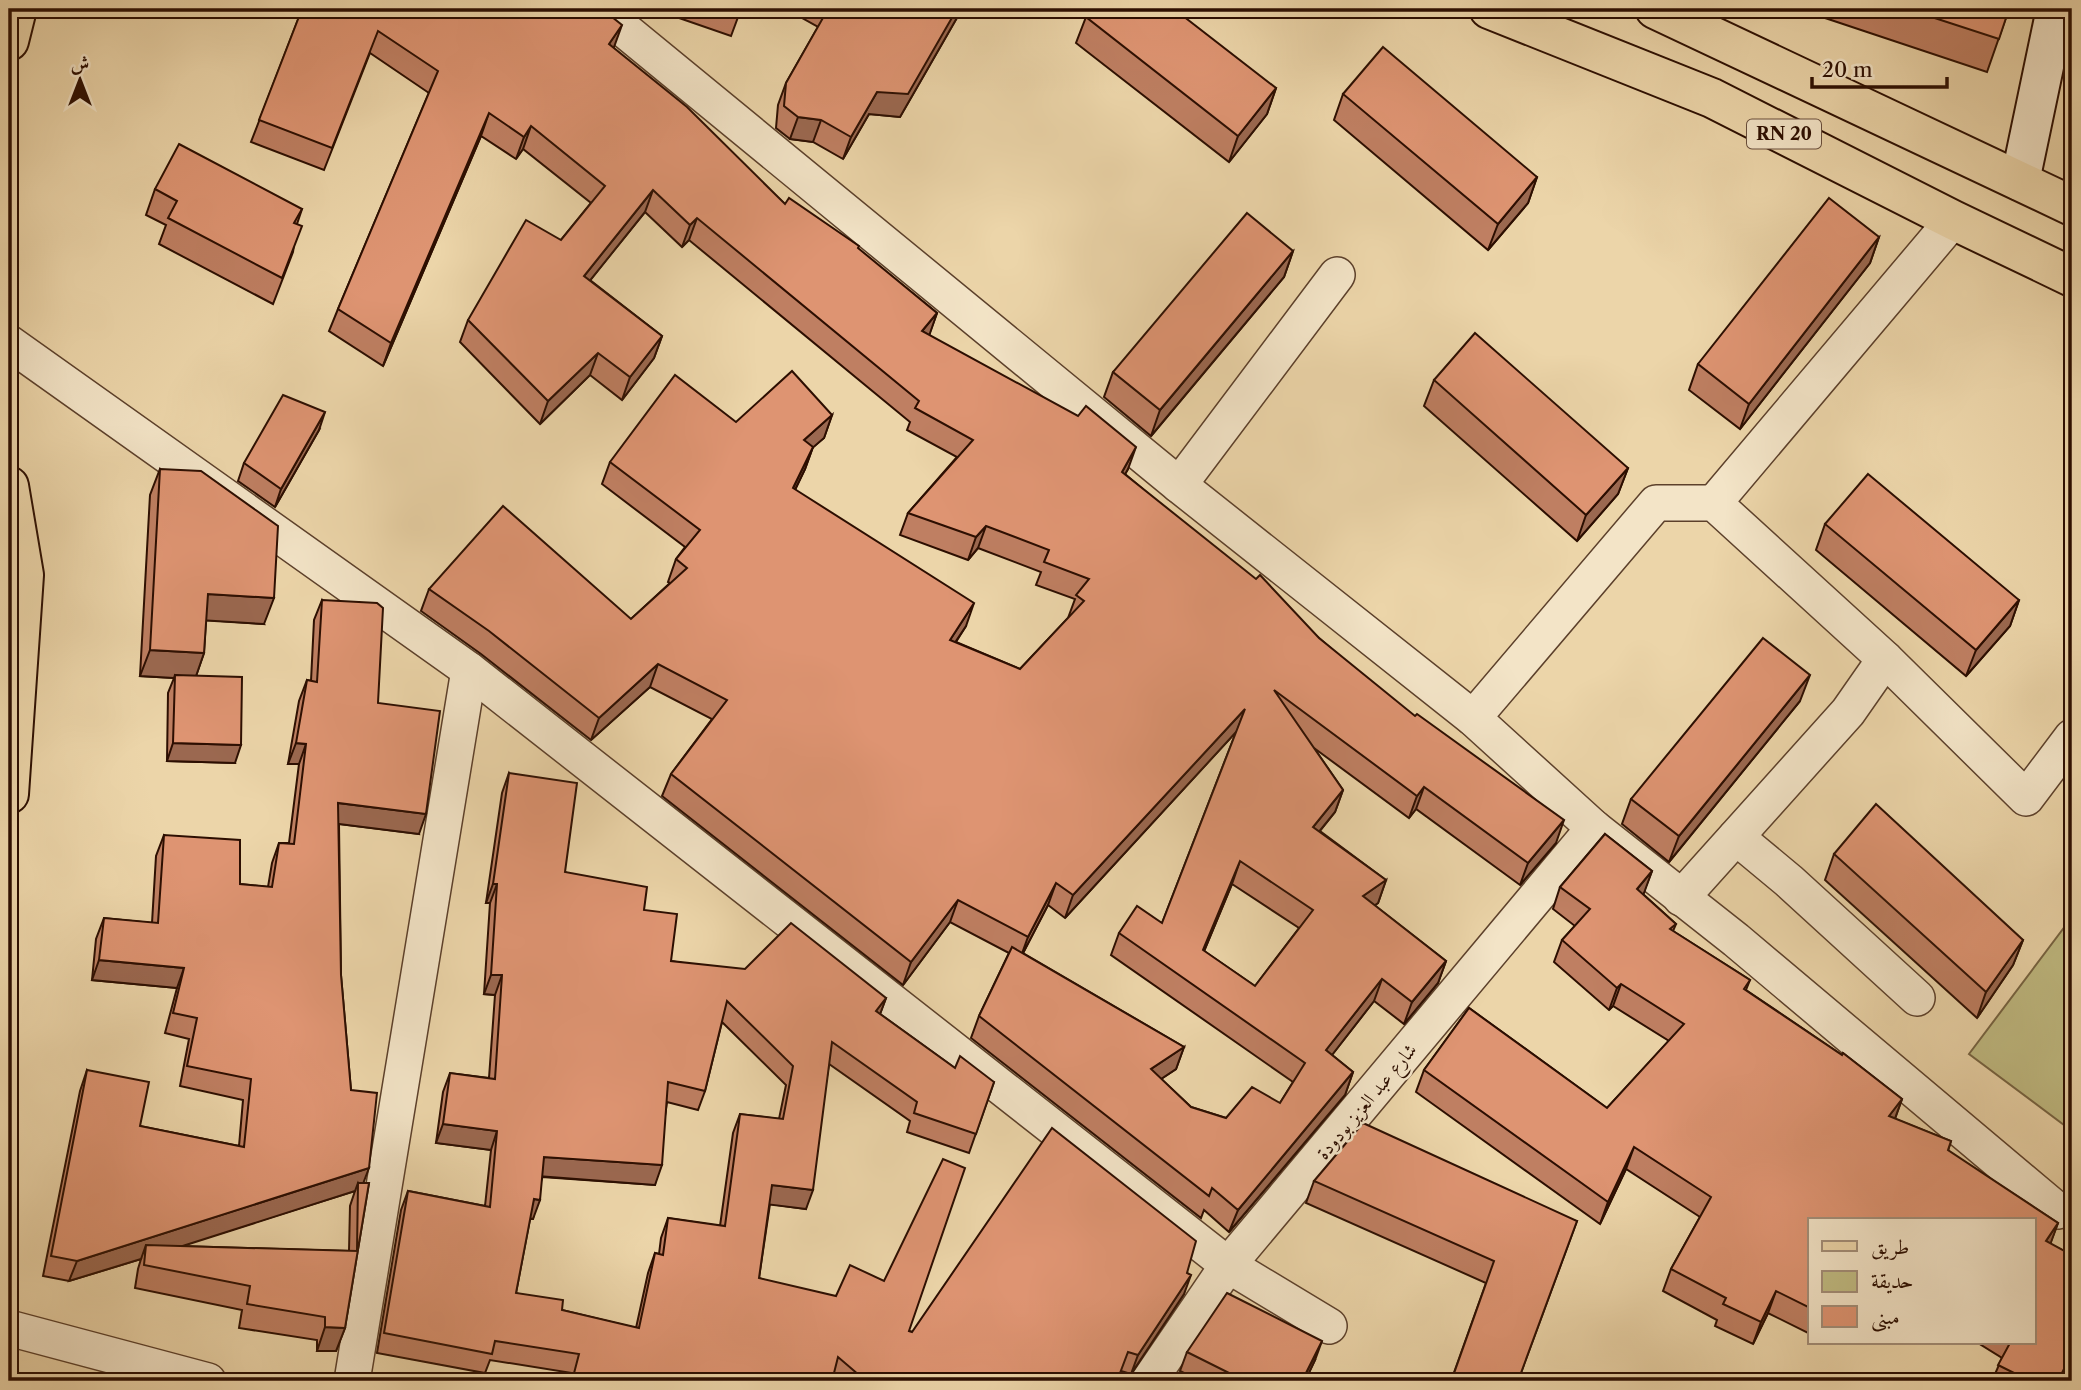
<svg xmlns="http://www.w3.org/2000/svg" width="2081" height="1390" font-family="'Libre Caslon Text',Amiri,serif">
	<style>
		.green { fill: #c0bb82; stroke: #766442; stroke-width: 2 }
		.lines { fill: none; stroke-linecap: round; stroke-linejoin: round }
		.street-casing { stroke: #5c402b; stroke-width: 38 }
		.secondary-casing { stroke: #2c0e01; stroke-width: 42 }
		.primary-casing { stroke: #2c0e01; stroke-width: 42 }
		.highway-casing { stroke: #2c0e01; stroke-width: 42 }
		.street { stroke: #f3e4c7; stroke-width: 35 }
		.secondary { stroke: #f3e4c7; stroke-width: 38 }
		.primary { stroke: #ecd5a9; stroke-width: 38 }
		.highway { stroke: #ecd5a9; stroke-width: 38 }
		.wall { fill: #bf7f62; stroke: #2c0e01; stroke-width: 2; fill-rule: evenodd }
		.shaded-wall { fill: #9b6850; stroke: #2c0e01; stroke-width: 2 }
		.building { fill: #de9472; stroke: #2c0e01; stroke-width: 2; fill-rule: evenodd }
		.labels { text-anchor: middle; stroke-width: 5; stroke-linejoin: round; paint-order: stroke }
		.shield { fill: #f3e4c7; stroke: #684e3c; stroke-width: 2 }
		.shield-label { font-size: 18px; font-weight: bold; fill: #2c0e01 }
		.street-label { font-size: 19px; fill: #2c0e01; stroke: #f3e4c7 }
	</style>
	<rect width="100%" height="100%" fill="#ecd5a9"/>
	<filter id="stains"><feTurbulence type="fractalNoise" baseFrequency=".00286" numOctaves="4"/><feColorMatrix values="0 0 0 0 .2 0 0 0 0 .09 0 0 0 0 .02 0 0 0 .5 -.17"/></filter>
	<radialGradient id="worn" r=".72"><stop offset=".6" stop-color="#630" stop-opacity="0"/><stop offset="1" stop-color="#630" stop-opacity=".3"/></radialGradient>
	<polygon class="green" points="2072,917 2072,1131 1969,1054"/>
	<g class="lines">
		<defs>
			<g id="street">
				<polyline points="599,9 1179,485 1473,718 1594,828 1736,940 2058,1211"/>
				<polyline points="9,343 469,670 1228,1265 1329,1326"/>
				<polyline points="1179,485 1337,275"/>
				<polyline points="1714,503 1953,220"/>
				<polyline points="1473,718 1656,503 1714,503 1885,659 2026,798 2072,737"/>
				<polyline points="1736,837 1789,881 1917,998"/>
				<polyline points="1681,898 1848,712 1885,659"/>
				<polyline points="9,1328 208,1381"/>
				<polyline points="352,1381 469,670"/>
				<polyline points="1149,1381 1228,1265 1594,828"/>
			</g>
			<polyline id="secondary" points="2020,181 2056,9"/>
			<g id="primary">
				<polyline points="9,41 17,9"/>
				<polyline points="9,486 24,575 9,794"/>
			</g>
			<g id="highway">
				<polyline points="1489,9 1712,98 1953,220 2072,277"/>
				<polyline points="1655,9 2072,206"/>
			</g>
		</defs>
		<use href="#street" class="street-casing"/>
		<use href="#secondary" class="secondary-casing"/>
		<use href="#primary" class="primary-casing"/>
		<use href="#highway" class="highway-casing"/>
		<use href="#street" class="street"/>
		<use href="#secondary" class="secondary"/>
		<use href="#primary" class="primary"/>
		<use href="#highway" class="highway"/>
	</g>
	<g class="wall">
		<path d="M302 9 613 48 785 204 858 249 937 313 929 335 1128 469 1125 474 1319 638 1556 843 1520 885 1416 809 1409 818 1314 748 1343 790 1335 812 1320 831 1386 880 1378 903 1374 905 1446 961 1438 983 1404 1024 1374 1001 1332 1055 1353 1072 1345 1095 1229 1232 1204 1210 1201 1218 971 1038 979 1016 1009 953 950 922 903 985 662 796 671 774 712 719 650 687 591 740 481 654 421 611 429 589 631 619 670 583 668 582 676 559 685 547 602 484 610 462 736 422 832 415 824 438 813 447 805 469 795 490 966 626 956 642 1020 669 1068 618 1075 599 1036 585 1041 572 978 548 968 560 900 535 908 513 957 457 907 430 910 422 689 240 682 247 645 212 590 280 662 336 654 358 622 400 590 375 540 424 460 342 468 320 561 240 591 203 523 149 516 159 481 136 383 366 329 331 338 309 429 93 370 53 324 170 251 142ZM1236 732 1162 923 1119 933 1111 955 1293 1082 1280 1103 1226 1118 1191 1107 1161 1079 1176 1069 1184 1047 1023 953 1048 905 1065 918ZM1232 884 1299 928 1255 986 1204 951Z"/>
		<polygon points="630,9 640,9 637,14"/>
		<polygon points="653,9 741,9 731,36"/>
		<polygon points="786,9 962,9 900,117 869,114 843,159 813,142 790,139 776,128 778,105 786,83 818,27"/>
		<polygon points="1798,9 2009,9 1987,72"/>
		<polygon points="1086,17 1276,88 1267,114 1229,162 1076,43"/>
		<polygon points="1343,94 1537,177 1528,203 1488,250 1334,120"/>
		<polygon points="155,189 302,209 297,224 293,252 273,304 159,244 166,225 146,215"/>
		<polygon points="1879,237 1870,263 1740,429 1689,390 1698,364"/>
		<polygon points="1293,251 1284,277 1151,436 1104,397 1113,372"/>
		<polygon points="1434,380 1628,468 1618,494 1577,541 1424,406"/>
		<polygon points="319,430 275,507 238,481 244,463"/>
		<polygon points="160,469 264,624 206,620 204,653 196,676 235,763 167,761 168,693 174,678 140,676 150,495"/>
		<polygon points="1825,524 2019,600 2010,626 1966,676 1816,550"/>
		<path d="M322 600 378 703 419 834 339 824 341 975 351 1090 363 1183H369L345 1328 336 1351H317V1340L239 1328 242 1310 135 1288 138 1269 141 1259 69 1281 43 1276 80 1091 87 1070 140 1126 239 1146 243 1100 180 1086 189 1039 165 1033 177 988 92 980 96 939 104 918 152 923 156 856 164 835 240 884 268 887 272 863 279 843H289L299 764H288L299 701 307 680 311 681 314 620ZM355 1191 350 1206 349 1251 180 1246Z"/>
		<polygon points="1800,701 1669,862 1622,824 1631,799"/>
		<path d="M509 773 565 872 644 910 671 961 886 998 880 1014 955 1068 994 1082 969 1153 907 1132 910 1121 829 1064 806 1209 770 1204 759 1278 912 1332 1187 1273 1184 1294 1131 1374 1121 1371 1117 1381H837L833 1378 832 1381H570L572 1373 490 1360 485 1373 377 1353 401 1210 408 1191 485 1206 491 1150 436 1143 443 1092 450 1073 489 1078 495 995 484 994 490 903H486L502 793ZM722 1022 786 1085 779 1119 740 1114 733 1133 720 1226 668 1218 661 1238 659 1254 655 1253 648 1273 636 1328 562 1310 516 1293 530 1219H533L542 1177 655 1185 667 1102 698 1110 705 1091Z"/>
		<polygon points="1605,834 1652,871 1643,894 1676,924 1673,931 1750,980 1746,990 1842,1055 1843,1053 1902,1099 1895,1119 1951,1141 1948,1151 2058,1223 2050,1244 2072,1255 2072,1359 2061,1381 1992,1381 2002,1358 1978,1343 2034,1343 2034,1220 1810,1220 1810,1334 1768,1313 1753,1344 1715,1326 1717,1320 1663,1291 1671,1269 1700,1217 1626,1169 1600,1224 1416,1092 1424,1070 1469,1008 1607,1108 1669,1041 1613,1006 1609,1010 1554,962 1562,940 1575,926 1553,909 1560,887"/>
		<polygon points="1834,854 2023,940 2013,965 1977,1018 1825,880"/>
		<polygon points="1314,1181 1577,1221 1518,1381 1451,1381 1486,1283 1306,1203"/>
		<polygon points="1187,1352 1315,1360 1305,1381 1200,1381 1180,1371"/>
	</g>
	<g class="shaded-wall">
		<polygon points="957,9 962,9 900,117 869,114 843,159 851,137 877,92"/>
		<polygon points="622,25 614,47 601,67 609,44"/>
		<polygon points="1276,88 1267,114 1229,162 1238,136"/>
		<polygon points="489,113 481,136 383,366 391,343"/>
		<polygon points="798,117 821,120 813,142 790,139"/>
		<polygon points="531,126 523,149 516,159 524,137"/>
		<polygon points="1537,177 1528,203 1488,250 1498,224"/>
		<polygon points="653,190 645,212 576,298 584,276"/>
		<polygon points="697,218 689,240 682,247 690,225"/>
		<polygon points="1879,237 1870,263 1740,429 1749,404"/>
		<polygon points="1293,251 1284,277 1151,436 1160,410"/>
		<polygon points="937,313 929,336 922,331"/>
		<polygon points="662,336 654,358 622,400 630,377"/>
		<polygon points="598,353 590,375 540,424 548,401"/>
		<polygon points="325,412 319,430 275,507 281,489"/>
		<polygon points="832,415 824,438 795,463 804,440"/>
		<polygon points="813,447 805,469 785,510 793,488"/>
		<polygon points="1136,447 1128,469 1114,494 1122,472"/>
		<polygon points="1628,468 1618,494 1577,541 1586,515"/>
		<polygon points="986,526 978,548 968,560 976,537"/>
		<polygon points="208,594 274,598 264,624 199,620"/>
		<polygon points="2019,600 2010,626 1966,676 1976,650"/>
		<polygon points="974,603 966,626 942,662 950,640"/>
		<polygon points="150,650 204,653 195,679 175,675 174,678 140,676"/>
		<polygon points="658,664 650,687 591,740 599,718"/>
		<polygon points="1810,675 1800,701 1669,862 1679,836"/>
		<polygon points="1245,709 1237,731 1065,918 1073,895"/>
		<polygon points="173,743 241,745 235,763 167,761"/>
		<polygon points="296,743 306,744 299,764 288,764"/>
		<polygon points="1424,787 1416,809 1409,818 1417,796"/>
		<polygon points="1343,790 1335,812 1305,849 1313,827"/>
		<polygon points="338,803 426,814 419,834 331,823"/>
		<polygon points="1564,820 1556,843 1520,885 1528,863"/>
		<polygon points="1240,861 1232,884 1195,973 1203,950"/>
		<polygon points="1652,871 1644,893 1629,911 1637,889"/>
		<polygon points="1386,880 1378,903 1355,919 1363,896"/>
		<polygon points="1056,883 1048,905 1020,959 1028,937"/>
		<polygon points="493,884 497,884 490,903 486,903"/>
		<polygon points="958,900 950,922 903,985 911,962"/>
		<polygon points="2023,940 2013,965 1977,1018 1986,992"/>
		<polygon points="99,960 184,968 177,988 92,980"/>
		<polygon points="1446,961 1438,983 1404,1024 1412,1002"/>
		<polygon points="491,975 502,975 495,995 484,994"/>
		<polygon points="1382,979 1374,1001 1318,1073 1326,1050"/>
		<polygon points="1621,984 1613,1006 1609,1010 1617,988"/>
		<polygon points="886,998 879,1017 876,1011"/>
		<polygon points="1184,1047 1176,1069 1143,1091 1151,1069"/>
		<polygon points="1353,1072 1345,1095 1229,1232 1238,1210"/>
		<polygon points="1902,1099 1894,1121 1889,1116"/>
		<polygon points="443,1124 497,1131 491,1150 436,1143"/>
		<polygon points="1634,1147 1626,1169 1600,1224 1608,1202"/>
		<polygon points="544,1157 662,1165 655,1185 537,1176"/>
		<polygon points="369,1168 361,1189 358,1183 355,1191 145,1258 146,1245 141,1259 69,1281 77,1261"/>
		<polygon points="772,1185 813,1190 806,1209 765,1204"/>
		<polygon points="534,1199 540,1200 533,1219 527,1218"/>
		<polygon points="2058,1223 2050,1245 2046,1241"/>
		<polygon points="1191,1275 1184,1294 1131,1374 1138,1355"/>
		<polygon points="1776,1291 1768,1313 1753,1344 1761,1322"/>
		<polygon points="325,1327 345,1328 336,1351 317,1351"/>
		<polygon points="1322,1341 1315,1360 1305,1381 1302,1381"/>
		<polygon points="2072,1353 2072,1359 2061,1381 2058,1381"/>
	</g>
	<g class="building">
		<path d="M302 9H602L622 25 609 44 687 107 785 204 789 198 859 246 858 248 937 313 922 331 1078 416 1086 406 1136 447 1122 472 1256 579 1260 575 1319 638 1415 716 1417 714 1564 820 1528 863 1424 787 1417 796 1274 690 1343 790 1313 827 1386 880 1363 896 1446 961 1412 1002 1382 979 1326 1050 1353 1072 1238 1210 1212 1188 1209 1196 979 1016 1012 947 1184 1047 1151 1069 1191 1107 1226 1118 1252 1087 1280 1103 1305 1063 1119 933 1137 906 1162 923 1245 709 1073 895 1056 883 1028 937 958 900 911 962 671 774 727 700 658 664 599 718 489 631 429 589 503 506 631 619 687 568 676 559 700 530 610 462 675 375 736 422 792 371 832 415 804 440 813 447 793 488 974 603 950 640 1020 669 1084 601 1076 595 1089 579 1044 562 1049 550 986 526 976 537 908 513 973 440 915 408 919 401 697 218 690 225 653 190 584 276 662 336 630 377 598 353 548 401 468 320 526 220 561 240 605 186 531 126 524 137 489 113 391 343 338 309 438 71 378 31 332 148 259 120ZM1240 861 1313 910 1255 986 1203 950Z"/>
		<polygon points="724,9 741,9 739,14"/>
		<polygon points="828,9 957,9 908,94 877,92 851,137 821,120 798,117 784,106 786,83"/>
		<polygon points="1093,9 1174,9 1276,88 1238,136 1086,17"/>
		<polygon points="1907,9 2009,9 1999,39"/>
		<polygon points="1383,47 1537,177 1498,224 1343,94"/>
		<polygon points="179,144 302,209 294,223 302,226 282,278 168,218 177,201 155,189"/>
		<polygon points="1829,198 1879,237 1749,404 1698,364"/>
		<polygon points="1247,213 1293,251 1160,410 1113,372"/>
		<polygon points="1475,333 1628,468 1586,515 1434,380"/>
		<polygon points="283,395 325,412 281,489 244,463"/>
		<polygon points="160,469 201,471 278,526 274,598 208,594 204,653 150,650"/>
		<polygon points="1868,474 2019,600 1976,650 1825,524"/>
		<polygon points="322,600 377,603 383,608 378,703 440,711 426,814 338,803 341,975 351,1090 377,1093 369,1168 77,1261 51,1256 87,1070 149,1082 140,1126 244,1147 251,1079 187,1066 197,1018 173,1013 184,968 99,960 104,918 158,923 164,835 240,840 240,884 272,887 279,843 294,844 306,744 296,743 307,680 317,682"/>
		<polygon points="1763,638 1810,675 1679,836 1631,799"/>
		<polygon points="175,675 242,677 241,745 173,743"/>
		<path d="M509 773 577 783 565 872 647 887 644 910 677 914 671 961 745 969 791 923 886 998 876 1011 955 1068 960 1056 994 1082 976 1134 914 1113 917 1102 832 1042 813 1190 772 1185 759 1278 836 1296 850 1265 884 1281 943 1159 965 1168 909 1331 912 1332 1052 1128 1196 1241 1187 1273 1191 1275 1138 1355 1128 1352 1117 1381H866L838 1357 832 1381H572L579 1354 495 1341 492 1354 384 1333 408 1191 490 1207 497 1131 443 1124 450 1073 495 1079 502 975H491L497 884H493ZM727 1001 793 1066 783 1119 740 1114 725 1226 668 1218 663 1255 655 1253 639 1328 562 1310 563 1300 516 1293 534 1199 540 1200 544 1157 662 1165 668 1082 705 1091Z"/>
		<polygon points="1876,804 2023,940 1986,992 1834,854"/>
		<polygon points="1605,834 1652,871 1637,889 1676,924 1670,929 1750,980 1744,989 1842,1055 1843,1053 1902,1099 1889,1116 1951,1141 1948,1150 2058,1223 2046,1241 2072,1255 2072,1353 2058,1381 2030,1381 1998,1365 2010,1343 2034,1343 2034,1220 1810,1220 1810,1308 1776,1291 1761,1322 1723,1304 1726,1298 1671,1269 1711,1197 1634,1147 1608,1202 1424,1070 1469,1008 1607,1108 1684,1024 1621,984 1617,988 1562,940 1590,909 1560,887"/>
		<polygon points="1363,1123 1577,1221 1518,1381 1459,1381 1452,1379 1494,1261 1314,1181"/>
		<polygon points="358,1183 369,1183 345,1328 325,1327 325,1317 247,1304 250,1286 144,1265 146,1245 357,1251"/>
		<polygon points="1227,1293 1322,1341 1302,1381 1245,1381 1187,1352"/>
	</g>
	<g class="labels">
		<rect class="shield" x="1747" y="119.5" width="74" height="29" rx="5"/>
		<g class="shield-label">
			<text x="1784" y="140">RN 20</text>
		</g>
		<g class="street-label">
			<text transform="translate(1366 1101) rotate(-50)" y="7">شارع عبد العزيز بودودة</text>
		</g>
	</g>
	<rect width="2081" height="1390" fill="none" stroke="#ecd5a9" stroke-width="35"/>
	<rect x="10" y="10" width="2060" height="1369" fill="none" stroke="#2c0e01" stroke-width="3.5"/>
	<rect x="18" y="18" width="2046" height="1355" fill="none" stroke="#2c0e01" stroke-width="2"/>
	<rect x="1808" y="1218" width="228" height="126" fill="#f3e4c7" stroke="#a38e78" stroke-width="2"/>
	<rect x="1822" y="1241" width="35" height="10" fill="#ecd5a9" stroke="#a38e78" stroke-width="2"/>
	<text x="1871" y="1254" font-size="21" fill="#2c0e01">طريق</text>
	<rect x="1822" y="1271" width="35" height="21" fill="#c0bb82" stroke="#a38e78" stroke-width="2"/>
	<text x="1871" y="1288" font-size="21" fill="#2c0e01">حديقة</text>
	<rect x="1822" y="1306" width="35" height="21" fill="#de9472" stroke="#a38e78" stroke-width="2"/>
	<text x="1871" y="1324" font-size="21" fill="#2c0e01">مبنى</text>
	<g transform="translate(80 80)" stroke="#f3e4c7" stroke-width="5" paint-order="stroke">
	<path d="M0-5L12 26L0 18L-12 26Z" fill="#2c0e01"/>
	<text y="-10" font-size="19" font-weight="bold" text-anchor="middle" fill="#2c0e01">ش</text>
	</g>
	<path d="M1812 77v10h135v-10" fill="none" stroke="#2c0e01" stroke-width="3.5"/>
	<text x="1822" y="77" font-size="21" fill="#2c0e01" stroke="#f3e4c7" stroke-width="5" paint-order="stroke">20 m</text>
	<rect width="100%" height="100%" filter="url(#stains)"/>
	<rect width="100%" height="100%" fill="url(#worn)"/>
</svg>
